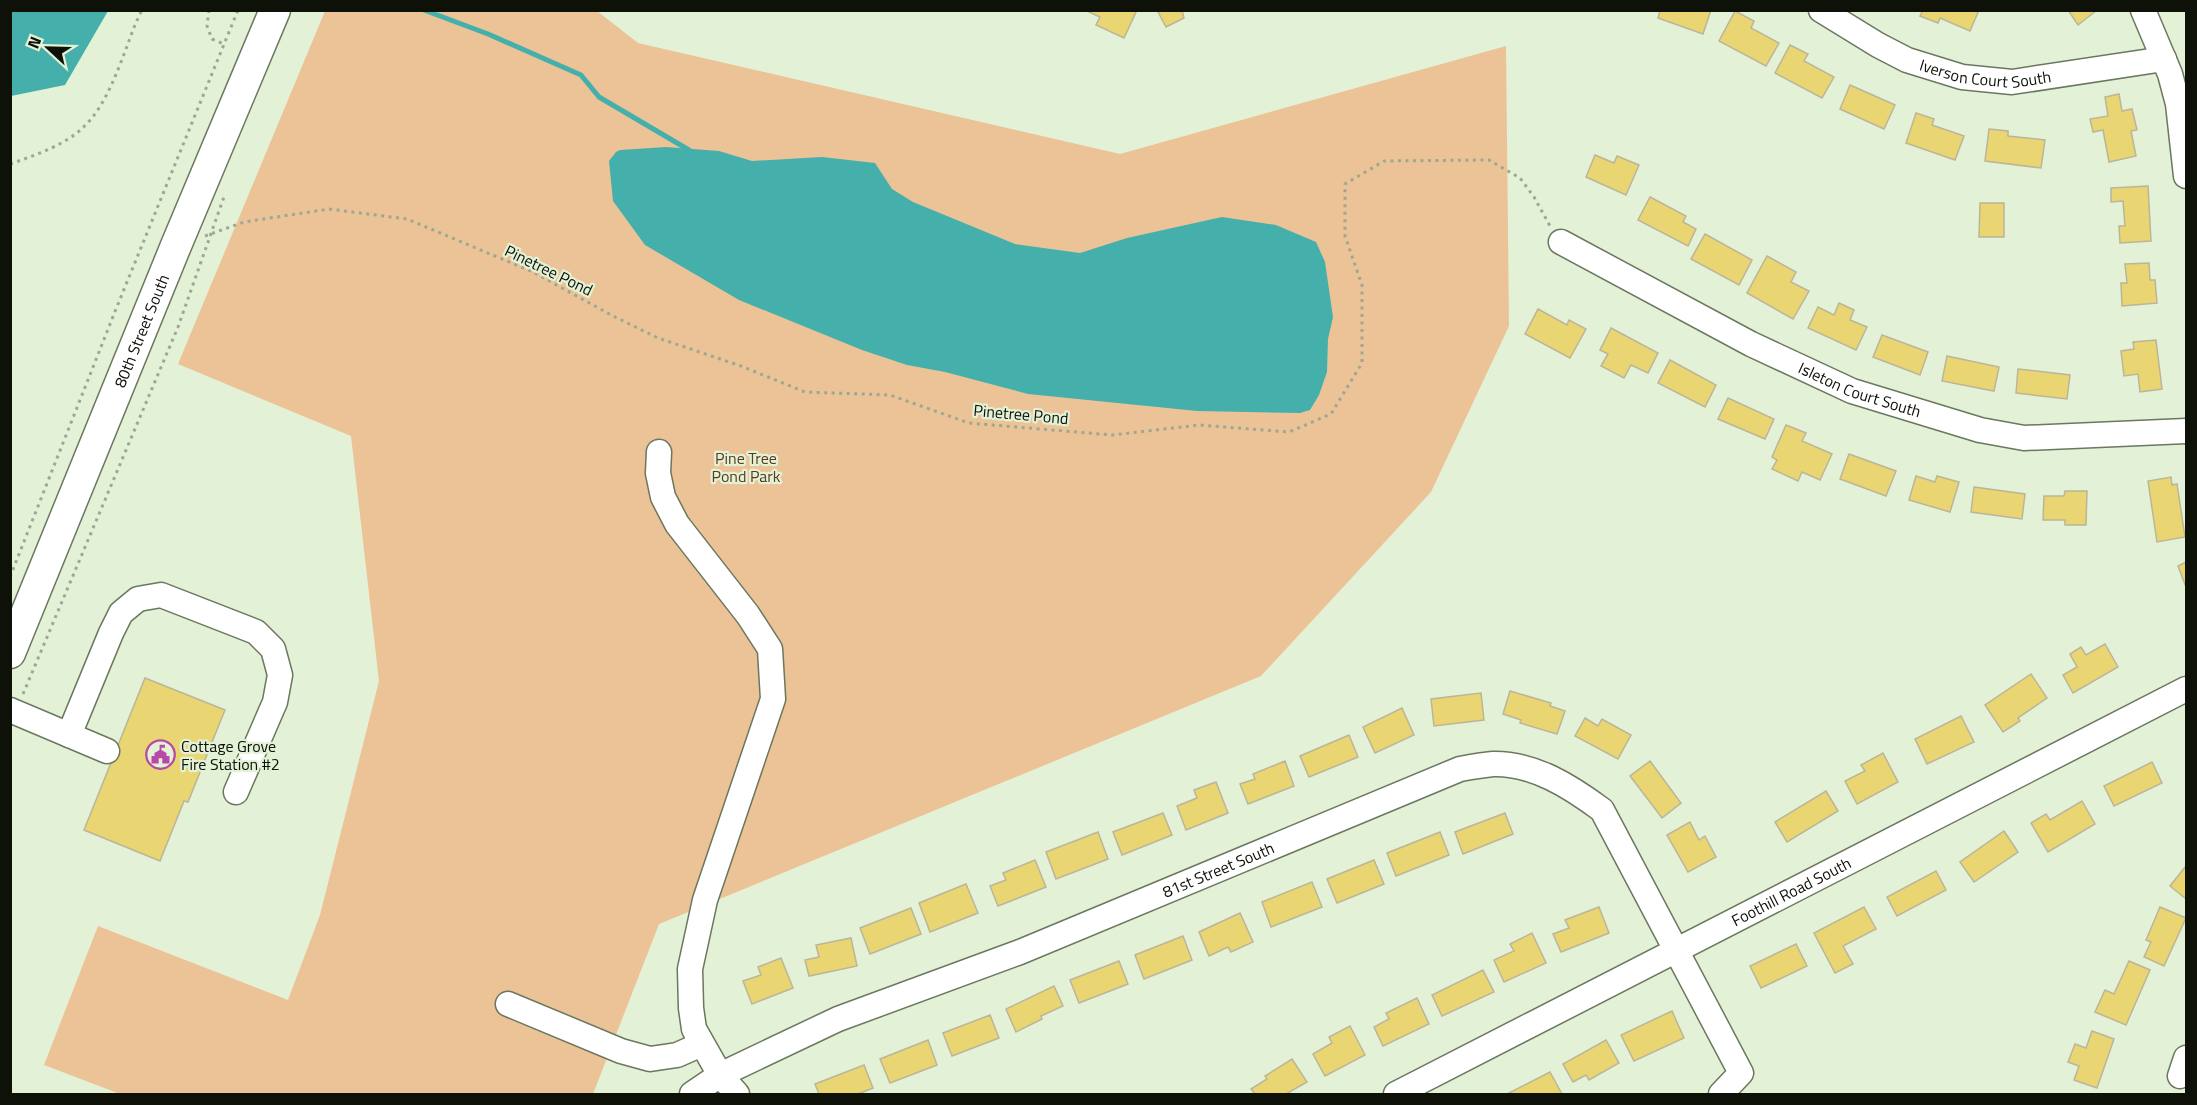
<svg xmlns="http://www.w3.org/2000/svg" width="2197" height="1105" font-family="'Titillium Web',sans-serif">
	<style>
		.green { fill: #ecc297 }
		.water { fill: #45b0ab }
		.lines { fill: none; stroke-linecap: round; stroke-linejoin: round }
		.stream { stroke: #45b0ab; stroke-width: 5 }
		.building { fill: #ead573; stroke: #bbb599; stroke-width: 1.5 }
		.minor-casing { stroke: #6b775f; stroke-width: 27 }
		.major-casing { stroke: #6b775f; stroke-width: 33 }
		.path { stroke: #9da893; stroke-width: 3; stroke-dasharray: 3 4.5; stroke-linecap: butt }
		.minor { stroke: #fff; stroke-width: 24 }
		.major { stroke: #fff; stroke-width: 30 }
		.labels { text-anchor: middle; stroke-width: 4.5; stroke-linejoin: round; paint-order: stroke }
		.street-label { font-size: 16px; fill: #0d1108; stroke: #e3f1d6 }
		.park-label { font-size: 16px; fill: #593c1d; stroke: #e3f1d6 }
		.poi-label { font-size: 16px; fill: #0d1108; stroke: #e3f1d6; text-anchor: start }
	</style>
	<rect width="100%" height="100%" fill="#e3f1d6"/>
	<polygon class="green" points="325,11 597,11 638,43 1120,154 1506,46 1509,326 1431,492 1261,676 659,924 593,1094 120,1094 44,1065 98,926 288,1000 320,915 379,681 351,436 178,364"/>
	<g class="water">
		<polygon points="10,11 11,10 108,11 65,85 11,96"/>
		<polygon points="666,147 719,151 752,161 822,157 875,163 892,189 913,202 1015,244 1080,253 1127,238 1222,217 1276,225 1316,242 1325,262 1333,317 1328,339 1327,372 1319,395 1310,410 1300,413 1197,411 1028,394 945,372 907,365 862,350 739,300 645,245 613,201 609,161 616,152 620,150"/>
	</g>
	<g class="lines">
		<polyline class="stream" points="424,10 488,34 581,75 599,97 689,150"/>
	</g>
	<g class="building">
		<polygon points="1085,10 1137,10 1124,38 1096,25 1100,17"/>
		<polygon points="1157,10 1182,10 1184,18 1166,27"/>
		<polygon points="1660,10 1711,10 1703,34 1658,18"/>
		<polygon points="1923,10 1979,10 1970,31 1940,18 1938,23 1920,16"/>
		<polygon points="2068,10 2097,10 2078,25"/>
		<polygon points="1735,11 1754,21 1751,28 1779,43 1766,66 1719,41"/>
		<polygon points="1790,45 1808,54 1804,61 1834,77 1822,98 1775,73"/>
		<polygon points="1850,85 1895,105 1884,129 1840,109"/>
		<polygon points="2119,94 2122,111 2132,109 2137,130 2131,131 2136,156 2109,162 2103,130 2093,132 2090,119 2108,116 2105,97"/>
		<polygon points="1916,113 1934,119 1932,125 1964,136 1955,160 1906,143"/>
		<polygon points="1989,129 2008,131 2008,136 2045,140 2041,168 1985,161"/>
		<polygon points="1595,155 1614,163 1617,156 1639,165 1626,195 1586,177"/>
		<polygon points="2148,186 2151,241 2120,243 2119,226 2125,226 2123,201 2111,202 2111,188"/>
		<polygon points="1650,197 1686,216 1683,222 1696,229 1688,246 1638,220"/>
		<polygon points="1980,203 2004,203 2004,237 1979,237"/>
		<polygon points="1705,234 1752,260 1739,285 1691,259"/>
		<polygon points="1767,256 1796,272 1791,282 1809,291 1793,319 1747,293"/>
		<polygon points="2149,263 2150,280 2155,280 2157,303 2122,306 2121,283 2127,283 2125,264"/>
		<polygon points="1839,303 1854,310 1850,320 1867,327 1856,350 1808,328 1818,307 1834,315"/>
		<polygon points="1538,309 1567,325 1569,320 1586,329 1570,358 1525,334"/>
		<polygon points="1611,328 1658,353 1648,373 1631,365 1624,378 1601,366 1608,354 1600,350"/>
		<polygon points="1882,335 1928,352 1920,375 1873,357"/>
		<polygon points="2156,340 2162,389 2140,392 2138,374 2124,376 2121,351 2134,349 2133,342"/>
		<polygon points="1947,356 1999,367 1994,391 1942,381"/>
		<polygon points="1670,360 1716,385 1705,407 1658,383"/>
		<polygon points="2018,369 2070,375 2067,399 2016,393"/>
		<polygon points="1728,398 1774,419 1765,439 1718,419"/>
		<polygon points="1786,425 1806,433 1802,441 1832,454 1820,480 1802,472 1798,481 1772,469 1777,460 1772,457"/>
		<polygon points="1849,454 1896,471 1886,496 1840,479"/>
		<polygon points="1916,476 1935,482 1937,476 1959,482 1950,512 1909,500"/>
		<polygon points="2171,477 2172,485 2177,484 2185,537 2157,542 2148,481"/>
		<polygon points="1974,487 2025,494 2022,519 1971,512"/>
		<polygon points="2065,491 2087,491 2086,525 2065,525 2065,520 2043,520 2044,496 2064,496"/>
		<polygon points="2186,562 2186,587 2178,566"/>
		<polygon points="2105,644 2118,667 2073,693 2063,675 2077,667 2070,654 2081,647 2086,655"/>
		<polygon points="2031,674 2047,698 2018,718 2020,721 2003,732 1985,705"/>
		<polygon points="145,678 225,710 188,802 184,801 160,861 84,830"/>
		<polygon points="1510,691 1551,703 1550,706 1565,711 1557,734 1520,723 1521,720 1503,714"/>
		<polygon points="1481,693 1484,720 1434,726 1431,699"/>
		<polygon points="1402,708 1414,735 1375,753 1363,727"/>
		<polygon points="1961,716 1974,742 1927,764 1915,739"/>
		<polygon points="1585,718 1598,726 1602,719 1631,735 1618,759 1575,736"/>
		<polygon points="1349,735 1358,757 1309,777 1300,756"/>
		<polygon points="1883,753 1898,782 1857,804 1845,781 1865,771 1861,765"/>
		<polygon points="1285,761 1294,786 1248,804 1240,784 1255,779 1253,774"/>
		<polygon points="1650,761 1681,803 1662,818 1630,776"/>
		<polygon points="2152,762 2162,783 2114,806 2104,786"/>
		<polygon points="1216,782 1228,813 1186,830 1177,806 1197,798 1194,790"/>
		<polygon points="1826,791 1838,811 1787,842 1775,822"/>
		<polygon points="2082,801 2095,824 2048,852 2031,823 2046,814 2050,820"/>
		<polygon points="1163,813 1172,835 1122,855 1113,832"/>
		<polygon points="1505,813 1513,834 1463,854 1455,832"/>
		<polygon points="1690,822 1699,840 1705,836 1716,857 1688,872 1667,835"/>
		<polygon points="2004,831 2018,852 1974,882 1960,862"/>
		<polygon points="1098,832 1108,859 1056,879 1046,852"/>
		<polygon points="1440,832 1449,855 1396,876 1387,853"/>
		<polygon points="1035,860 1046,887 998,906 990,886 1006,880 1003,873"/>
		<polygon points="1374,860 1384,884 1337,903 1327,879"/>
		<polygon points="2186,866 2186,899 2170,886"/>
		<polygon points="1936,871 1946,890 1897,916 1887,897"/>
		<polygon points="1312,882 1322,907 1271,927 1262,902"/>
		<polygon points="966,884 978,913 930,932 919,903"/>
		<polygon points="1599,907 1609,933 1561,952 1553,934 1569,928 1565,920"/>
		<polygon points="1864,907 1876,929 1843,946 1853,964 1835,973 1814,933"/>
		<polygon points="2160,907 2186,918 2164,966 2144,957 2151,942 2146,940"/>
		<polygon points="911,908 921,934 870,954 860,928"/>
		<polygon points="1240,913 1253,942 1231,952 1228,947 1209,956 1199,932"/>
		<polygon points="1532,933 1546,963 1504,982 1494,960 1514,951 1510,944"/>
		<polygon points="1183,936 1192,960 1144,979 1135,955"/>
		<polygon points="851,938 857,966 809,976 805,960 819,957 816,945"/>
		<polygon points="1796,944 1807,966 1761,988 1750,966"/>
		<polygon points="781,958 793,988 752,1004 743,981 761,975 758,967"/>
		<polygon points="1119,961 1128,984 1079,1003 1070,980"/>
		<polygon points="2129,961 2150,970 2126,1025 2095,1012 2105,990 2114,994"/>
		<polygon points="1483,970 1494,992 1442,1016 1432,995"/>
		<polygon points="1054,986 1063,1006 1041,1016 1042,1019 1016,1032 1006,1009"/>
		<polygon points="1417,998 1429,1024 1383,1046 1374,1027 1389,1019 1386,1013"/>
		<polygon points="1672,1011 1684,1038 1634,1061 1621,1035"/>
		<polygon points="990,1015 999,1038 952,1056 943,1033"/>
		<polygon points="1350,1026 1365,1055 1325,1076 1313,1054 1332,1043 1329,1037"/>
		<polygon points="2092,1031 2114,1039 2097,1088 2074,1080 2079,1066 2068,1062 2075,1044 2086,1048"/>
		<polygon points="928,1040 937,1065 890,1083 880,1059"/>
		<polygon points="1606,1040 1619,1063 1589,1080 1586,1075 1573,1082 1563,1064"/>
		<polygon points="1292,1059 1307,1082 1286,1094 1255,1094 1251,1089 1267,1079 1265,1076"/>
		<polygon points="864,1065 873,1088 858,1094 819,1094 815,1084"/>
		<polygon points="1550,1072 1562,1094 1507,1094"/>
	</g>
	<g class="lines">
		<defs>
			<g id="minor">
				<path id="s1" d="M1821 10 1878 45 1907 60 1962 77 2012 82 2164 59"/>
				<polyline points="2143,10 2170,74 2178,104 2186,176"/>
				<path id="s2" d="M1561 242 1751 344 1852 391 1980 430 2024 438 2186 431"/>
				<polyline points="659,452 658,473 663,497 677,524 748,615 770,649 773,699 705,900 690,969 691,1008 694,1029 720,1075 737,1094"/>
				<polyline points="10,710 107,751"/>
				<polyline points="69,735 111,633 121,613 138,599 161,595 256,632 273,649 280,675 275,702 236,792"/>
				<polyline points="508,1004 621,1051 650,1059 677,1055 702,1044"/>
				<polyline points="2180,1076 2186,1058"/>
				<path id="s3" d="M692 1094 720 1075 838 1019 1020 952 1460 769C1471 767 1482 765 1493 764 1534 763 1571 787 1602 810L1741 1073 1721 1094"/>
				<path id="s4" d="M1396 1094 2186 689"/>
			</g>
			<g id="major">
				<path id="s5" d="M10 653 175 248 275 10"/>
			</g>
		</defs>
		<use href="#minor" class="minor-casing"/>
		<use href="#major" class="major-casing"/>
		<g class="path">
			<polyline points="209,10 207,26 212,39 224,44"/>
			<path d="M10 164C77 141 95 129 121 62 128 45 133 27 142 10"/>
			<polyline points="205,236 244,222 329,209 407,219 533,272 613,316 658,338 741,366 805,392 890,395 969,423 1112,435 1199,425 1289,432 1331,414 1362,363 1362,285 1345,236 1345,184 1384,161 1489,160 1520,178 1534,197 1550,226"/>
			<polyline points="10,577 116,309 238,10"/>
			<polyline points="23,694 178,327 225,194"/>
		</g>
		<use href="#minor" class="minor"/>
		<use href="#major" class="major"/>
	</g>
	<defs>
		<symbol id="civic-ring" viewBox="-11 -11 22 22"><circle r="9.5" fill="#e3f1d6" stroke="#b749a8" stroke-width="1.5"/><path d="M-.6-6.5H3V-4.5H.6V-3L4-1V1h2V6H-6V1h2V-1L-.6-3ZM-1.2 2.5V6h2.4V2.5Z" fill="#b749a8"/></symbol>
	</defs>
	<g fill-rule="evenodd">
		<use href="#civic-ring" x="144" y="738" width="33" height="33"/>
	</g>
	<g class="labels">
		<g class="street-label">
			<text dy="6" stroke="none"><textPath href="#s1" startOffset="180">Iverson Court South</textPath></text>
			<text transform="translate(549 270) rotate(26)" y="6">Pinetree Pond</text>
			<text dy="6" stroke="none"><textPath href="#s5" startOffset="348">80th Street South</textPath></text>
			<text dy="6" stroke="none"><textPath href="#s2" startOffset="334">Isleton Court South</textPath></text>
			<text transform="translate(1021 414) rotate(5)" y="6">Pinetree Pond</text>
			<text dy="6" stroke="none"><textPath href="#s3" startOffset="573">81st Street South</textPath></text>
			<text dy="6" stroke="none"><textPath href="#s4" startOffset="444">Foothill Road South</textPath></text>
		</g>
		<g class="park-label">
			<text x="746" y="464">Pine Tree<tspan x="746" dy="18">Pond Park</tspan></text>
		</g>
		<g class="poi-label">
			<text x="181" y="752">Cottage Grove<tspan x="181" dy="18">Fire Station #2</tspan></text>
		</g>
	</g>
	<rect width="2197" height="1105" fill="none" stroke="#0d1108" stroke-width="24"/>
	<g transform="translate(48 48) rotate(292)" stroke="#e3f1d6" stroke-width="4.5" paint-order="stroke">
	<path d="M0-4.5L10 22L0 15L-10 22Z" fill="#0d1108"/>
	<text y="-9" font-size="16" font-weight="bold" text-anchor="middle" fill="#0d1108">N</text>
	</g>
</svg>
